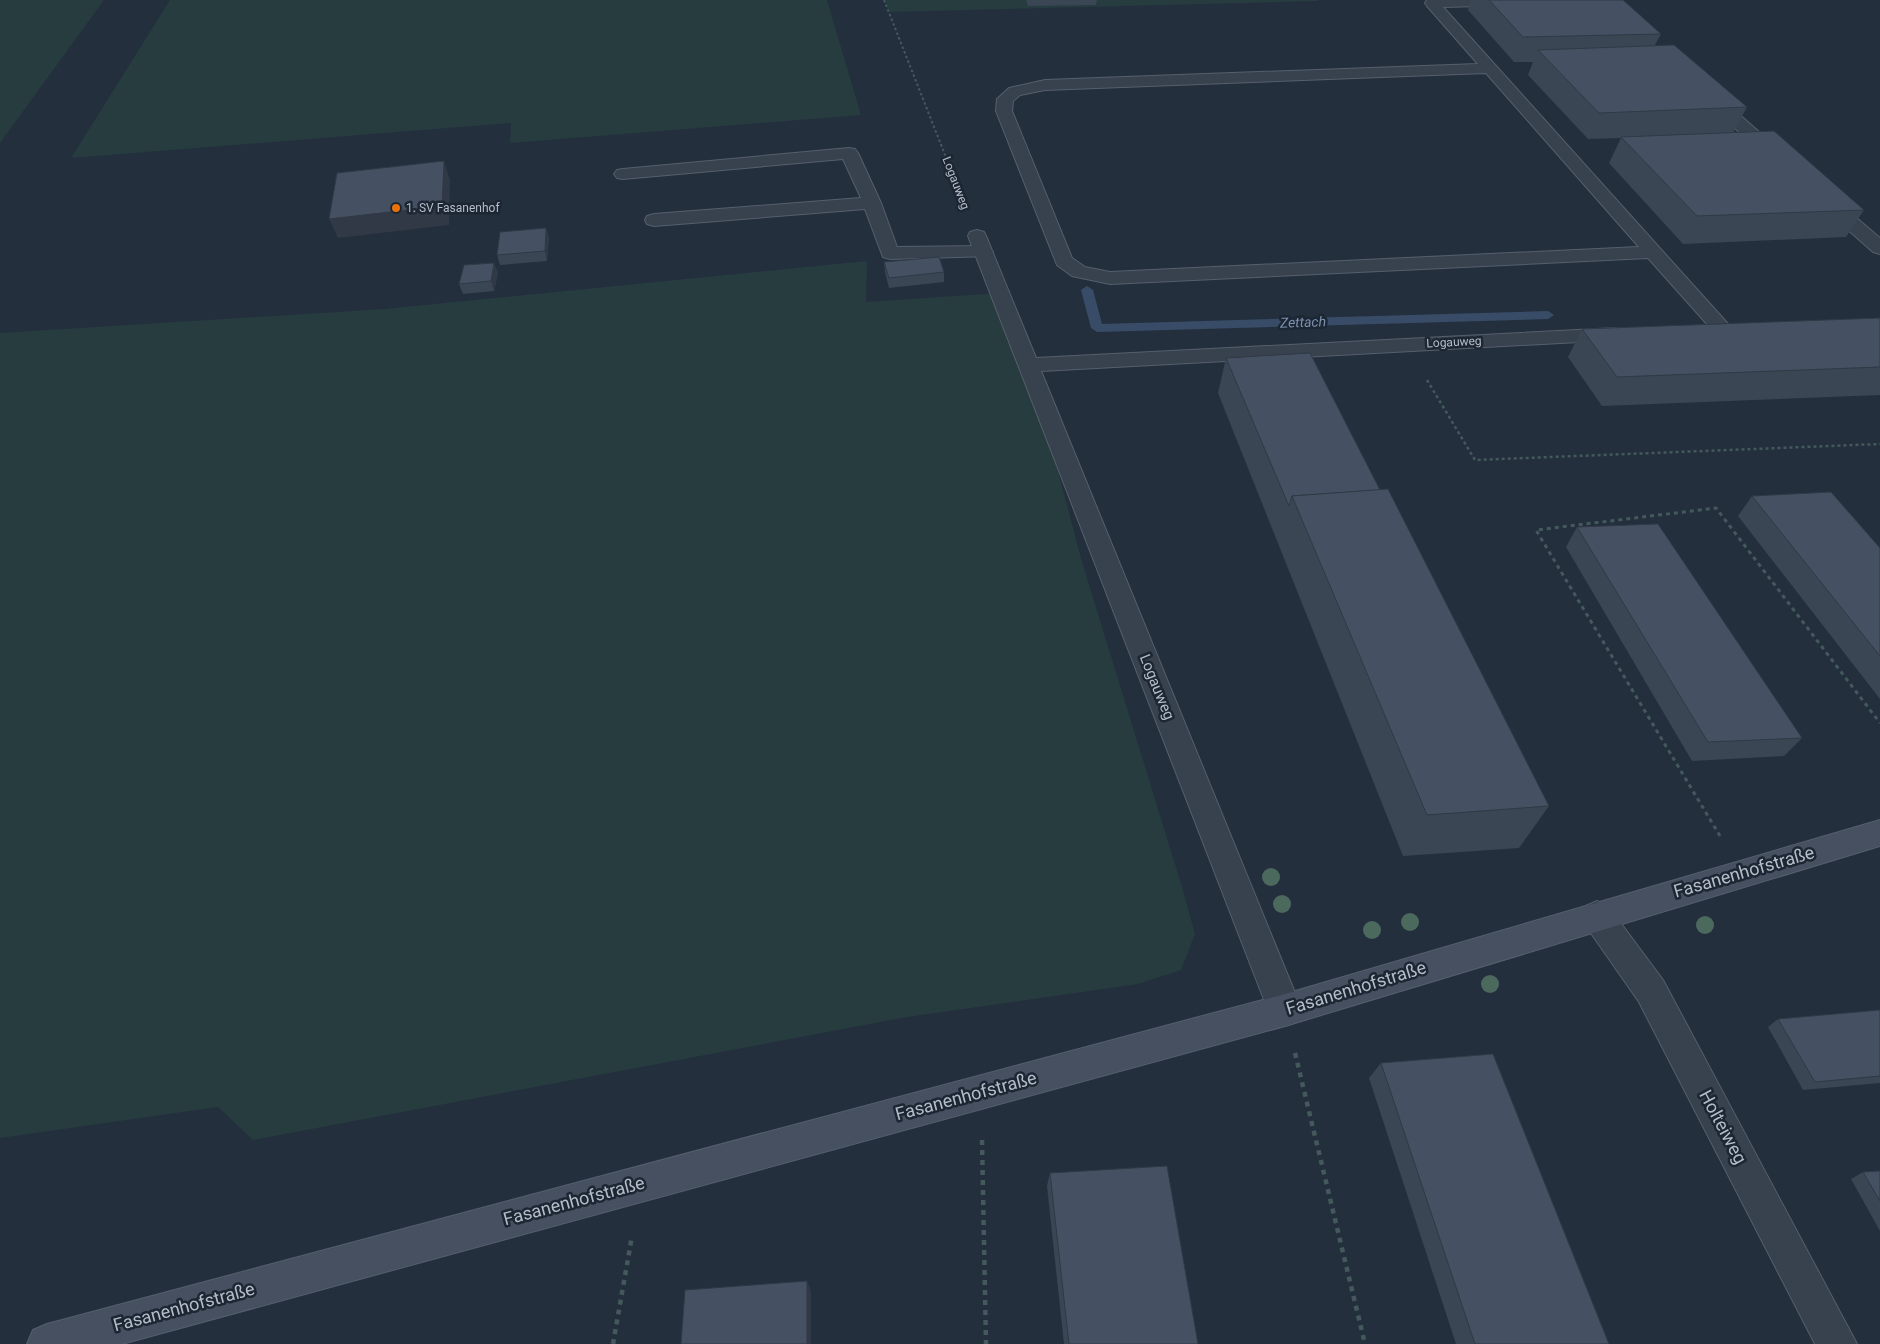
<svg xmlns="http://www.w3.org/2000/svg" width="1880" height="1344" font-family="Roboto,sans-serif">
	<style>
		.green { fill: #263c3f }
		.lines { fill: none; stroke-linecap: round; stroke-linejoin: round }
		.stream { fill: #394c67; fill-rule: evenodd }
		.lane-casing { stroke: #565f6c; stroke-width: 2 }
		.street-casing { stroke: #565f6c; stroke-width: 2 }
		.secondary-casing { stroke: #565f6c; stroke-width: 2 }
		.path-far3 { stroke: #44595c; stroke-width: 2; stroke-dasharray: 2.5 2.5; stroke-linecap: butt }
		.path-far2 { stroke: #44595c; stroke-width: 2.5; stroke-dasharray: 3 3; stroke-linecap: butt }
		.path-far1 { stroke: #44595c; stroke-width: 3; stroke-dasharray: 4 4; stroke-linecap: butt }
		.path { stroke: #44595c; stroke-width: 4.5; stroke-dasharray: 5 5; stroke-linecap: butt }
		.lane { fill: #38414e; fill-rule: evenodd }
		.street { fill: #38414e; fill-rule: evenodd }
		.secondary { fill: #465061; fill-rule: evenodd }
		.tree { fill: #4b6a5d }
		.wall { fill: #3b4654 }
		.shaded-wall { fill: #303945 }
		.building { fill: #455162; stroke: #303945 }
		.food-dot { fill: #e8710a; stroke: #1d2633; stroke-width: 2 }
		.labels { text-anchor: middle; stroke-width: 5; stroke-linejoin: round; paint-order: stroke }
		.far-street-label { font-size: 12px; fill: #b4bcc9; stroke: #1d2633 }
		.far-poi-label { font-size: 12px; fill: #b4bcc9; stroke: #1d2633; text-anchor: start }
		.far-water-label { font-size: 14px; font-style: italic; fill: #7c92b1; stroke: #1d2633 }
		.street-label { font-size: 15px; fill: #b4bcc9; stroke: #1d2633 }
		.near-street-label { font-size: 18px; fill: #b4bcc9; stroke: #1d2633 }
	</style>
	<rect width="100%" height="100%" fill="#242f3e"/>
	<g class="green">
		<polygon points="0,0 104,0 0,143"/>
		<polygon points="170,0 827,0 861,115 510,143 511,123 71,158"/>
		<polygon points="885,0 1318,0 1318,1 889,12"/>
		<polygon points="867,261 866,302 1000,293 1035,384 1082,562 1182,887 1195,934 1181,970 1138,984 907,1017 253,1140 218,1107 0,1138 0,333 384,309"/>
	</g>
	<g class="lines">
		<polygon class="stream" points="1087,286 1093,290 1102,324 1548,311 1554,315 1548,319 1097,332 1091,328 1081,290"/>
		<defs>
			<g id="lane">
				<path d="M1427 0H1560L1553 4 1443 7 1729 325 1732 329 1729 333 1722 335 1715 333 1648 258 1110 284 1072 276 1057 265 996 111 997 99 1009 88 1045 80 1478 64 1427 6 1425 3ZM1486 73 1639 247 1110 272 1085 267 1072 258 1012 111 1013 101 1020 95 1045 90Z"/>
				<polygon points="1711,93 1717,95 1782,152 1785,156 1782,160 1770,160 1705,101 1703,98 1705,95"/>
				<polygon points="849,148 855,149 858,153 881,203 897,247 983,246 990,248 993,252 990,256 890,259 883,257 865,209 654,226 647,224 645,220 647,216 654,214 861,198 843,159 623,179 617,178 614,174 617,170 623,169"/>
				<polygon points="1825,195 1831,196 1880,238 1880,254 1873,252 1819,204 1816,200 1819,196"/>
			</g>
			<g id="street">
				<polygon points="977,230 984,232 986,236 1036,358 1616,328 1623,330 1626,334 1623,338 1616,340 1041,371 1302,1010 1297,1022 1285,1026 1273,1022 1268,1010 968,236 970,232"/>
				<polygon points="1597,901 1608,906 1663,980 1857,1344 1815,1344 1639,1002 1586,926 1581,916 1586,906"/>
			</g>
			<polygon id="secondary" points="1880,820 1880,846 1285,1026 122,1344 27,1344 33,1330 47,1324 1285,994"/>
		</defs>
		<use href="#lane" class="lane-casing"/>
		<use href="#street" class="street-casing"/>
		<use href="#secondary" class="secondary-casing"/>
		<polyline class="path-far3" points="884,0 964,203"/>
		<polyline class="path-far2" points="1427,380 1475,460 1880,444"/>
		<polyline class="path-far1" points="1720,836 1536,530 1716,508 1880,723"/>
		<g class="path">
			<polyline points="1295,1053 1365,1344"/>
			<polyline points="982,1140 986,1344"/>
			<polyline points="613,1344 632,1236"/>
		</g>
		<use href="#lane" class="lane"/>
		<use href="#street" class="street"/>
		<use href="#secondary" class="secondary"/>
	</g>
	<g class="tree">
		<circle cx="1271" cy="877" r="9"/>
		<circle cx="1282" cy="904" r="9"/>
		<circle cx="1410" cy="922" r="9"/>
		<circle cx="1705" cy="925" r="9"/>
		<circle cx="1372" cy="930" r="9"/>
		<circle cx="1490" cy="984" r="9"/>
	</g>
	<g class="wall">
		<polygon points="1026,0 1097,0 1096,5 1028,6"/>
		<polygon points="1471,0 1623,0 1661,34 1655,45 1747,107 1733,133 1864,210 1846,237 1683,244 1609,163 1621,138 1588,139 1528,75 1533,62 1514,62 1468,10"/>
		<polygon points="546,228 549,238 547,261 500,265 497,255"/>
		<polygon points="884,262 944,272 944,282 889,288 885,272"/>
		<polygon points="494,263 498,273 494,291 463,294 459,284"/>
		<polygon points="1880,318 1880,395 1602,406 1568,357 1582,329"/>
		<polygon points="1226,358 1380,490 1549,806 1519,848 1403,856 1218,393"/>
		<polygon points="1752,496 1880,548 1880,699 1738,516"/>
		<polygon points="1577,527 1802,738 1784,756 1692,761 1566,547"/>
		<polygon points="1880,1010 1880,1083 1803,1090 1768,1027 1778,1019"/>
		<polygon points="1381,1063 1609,1344 1456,1344 1369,1078"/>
		<polygon points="1880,1171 1880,1231 1851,1179 1863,1172"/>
		<polygon points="1050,1173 1198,1344 1064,1344 1047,1186"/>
	</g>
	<g class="shaded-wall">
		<polygon points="444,161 450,180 449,225 338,238 329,219"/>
		<polygon points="546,228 549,238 547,261 545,251"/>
		<polygon points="494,263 498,273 494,291 491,281"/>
		<polygon points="807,1281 811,1291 811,1344 807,1344"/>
	</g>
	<g class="building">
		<polygon points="1489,0 1623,0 1661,34 1523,37"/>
		<polygon points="1674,45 1747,107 1599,113 1538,50"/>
		<polygon points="1774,131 1864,210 1697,216 1621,137"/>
		<polygon points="444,161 442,206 329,219 337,173"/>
		<polygon points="546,228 545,251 497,255 500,232"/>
		<polygon points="939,257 944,272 889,278 884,262"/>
		<polygon points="494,263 491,281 459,284 464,265"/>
		<polygon points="1880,318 1880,367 1617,377 1582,329"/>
		<polygon points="1310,353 1380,490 1292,496 1289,506 1226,358"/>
		<polygon points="1388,489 1549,806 1427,815 1292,496"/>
		<polygon points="1831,492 1880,548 1880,656 1752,496"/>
		<polygon points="1658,524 1802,738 1708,742 1577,527"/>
		<polygon points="1880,1010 1880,1076 1815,1082 1778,1019"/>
		<polygon points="1493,1054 1609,1344 1475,1344 1381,1063"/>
		<polygon points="1167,1166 1198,1344 1069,1344 1050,1173"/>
		<polygon points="1880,1171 1880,1201 1863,1172"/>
		<polygon points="807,1281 807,1344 681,1344 685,1290"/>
	</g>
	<circle class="food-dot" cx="396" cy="208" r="5"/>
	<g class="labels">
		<g class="far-street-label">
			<text transform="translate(956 183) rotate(69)" y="4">Logauweg</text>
			<text transform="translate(1454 342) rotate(-3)" y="4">Logauweg</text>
		</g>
		<g class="far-poi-label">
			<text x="406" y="212">1. SV Fasanenhof</text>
		</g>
		<g class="far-water-label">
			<text transform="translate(1303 322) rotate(-2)" y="5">Zettach</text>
		</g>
		<g class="street-label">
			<text transform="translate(1157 687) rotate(68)" y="5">Logauweg</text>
		</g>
		<g class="near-street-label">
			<text transform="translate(1744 872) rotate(-16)" y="6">Fasanenhofstraße</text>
			<text transform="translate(1356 988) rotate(-17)" y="6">Fasanenhofstraße</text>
			<text transform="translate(966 1096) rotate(-15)" y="6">Fasanenhofstraße</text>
			<text transform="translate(1723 1127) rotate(62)" y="6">Holteiweg</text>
			<text transform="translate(574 1201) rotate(-15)" y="6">Fasanenhofstraße</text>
			<text transform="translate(184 1307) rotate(-15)" y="6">Fasanenhofstraße</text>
		</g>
	</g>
</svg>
